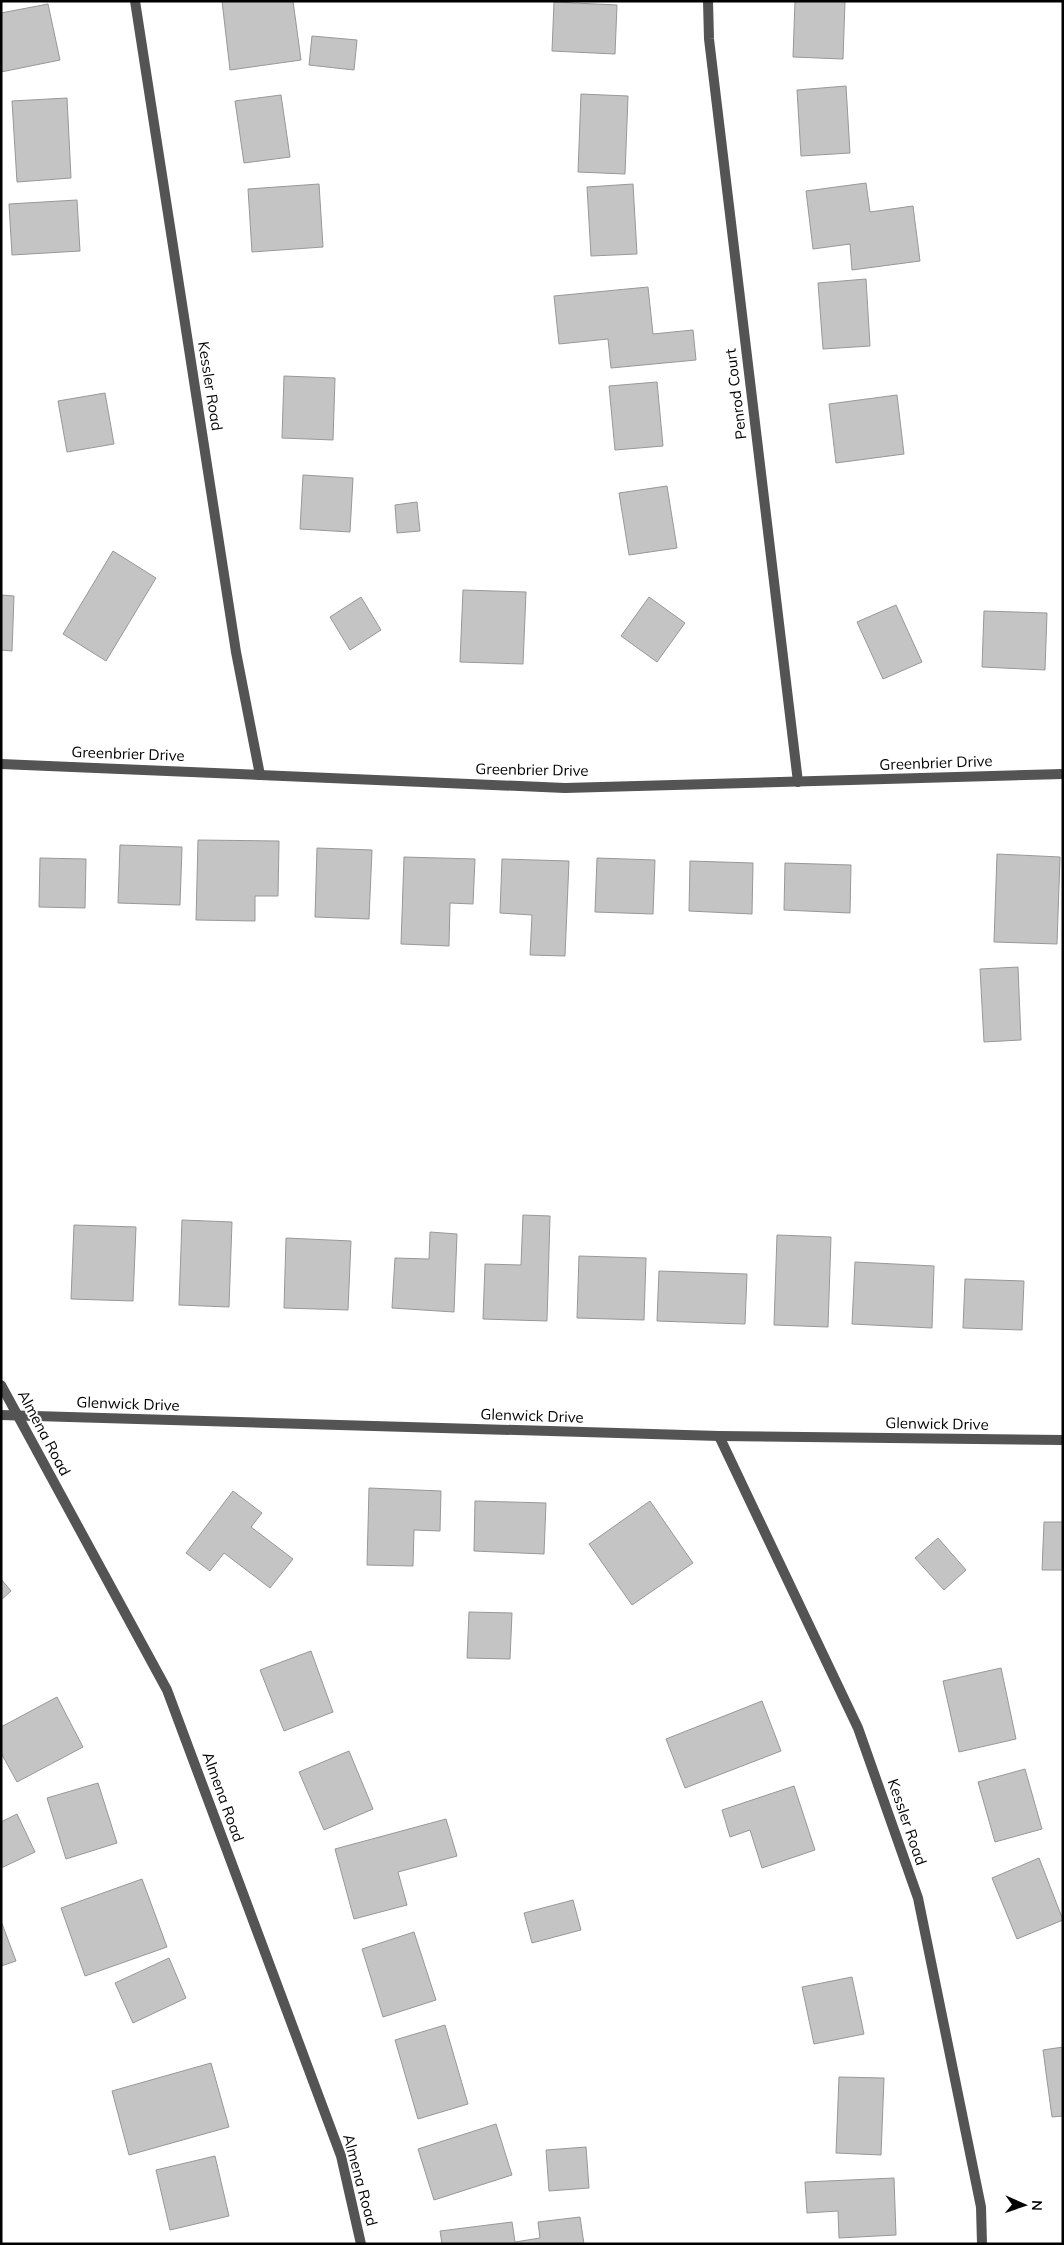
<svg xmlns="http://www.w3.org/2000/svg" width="1064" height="2245" font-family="Mulish,sans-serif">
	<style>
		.building { fill: #c4c4c4; stroke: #989898 }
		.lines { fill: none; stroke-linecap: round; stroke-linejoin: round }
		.minor { stroke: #545454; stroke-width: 10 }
		.labels { text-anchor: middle; stroke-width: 4; stroke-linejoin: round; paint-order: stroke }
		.street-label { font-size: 15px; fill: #000; stroke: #fff }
	</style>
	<rect width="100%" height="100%" fill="#fff"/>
	<g class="building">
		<polygon points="222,1 293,1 301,60 230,70"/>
		<polygon points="795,1 845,1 843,59 793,57"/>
		<polygon points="554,2 617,5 615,54 552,51"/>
		<polygon points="48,4 60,60 1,72 1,13"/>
		<polygon points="312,36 357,40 354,70 309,65"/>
		<polygon points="846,86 850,153 801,156 797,90"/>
		<polygon points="581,94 628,96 625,174 578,172"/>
		<polygon points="281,95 290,157 244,163 235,101"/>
		<polygon points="67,98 71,178 17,182 12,101"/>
		<polygon points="866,183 870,212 913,206 920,261 852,270 850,244 813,249 806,191"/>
		<polygon points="319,184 323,247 252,252 248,189"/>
		<polygon points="633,184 637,254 591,256 587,187"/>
		<polygon points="77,200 80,251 12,255 9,204"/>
		<polygon points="866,279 870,346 823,349 818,283"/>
		<polygon points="648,287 653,334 693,330 696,360 611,368 608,339 559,344 554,296"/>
		<polygon points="284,376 335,378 333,440 282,438"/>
		<polygon points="657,382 663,446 615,450 609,386"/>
		<polygon points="105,393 114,444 67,452 58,401"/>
		<polygon points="897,395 904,454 836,463 829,404"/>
		<polygon points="303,475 353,478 350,532 300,529"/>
		<polygon points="667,486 677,548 629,555 619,493"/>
		<polygon points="417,502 420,531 397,533 395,505"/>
		<polygon points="113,551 156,578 106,661 63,634"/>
		<polygon points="463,590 526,592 523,664 460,662"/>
		<polygon points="1,595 14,596 12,651 1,650"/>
		<polygon points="361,597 381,630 350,650 330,617"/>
		<polygon points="649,597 685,623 657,662 621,636"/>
		<polygon points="896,605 922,662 883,679 857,622"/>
		<polygon points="984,611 1047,613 1045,670 982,667"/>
		<polygon points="198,840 279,841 278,896 255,896 255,921 196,920"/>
		<polygon points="120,845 182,847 180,905 118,903"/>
		<polygon points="317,848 372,850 369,919 315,917"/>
		<polygon points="997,854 1060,857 1057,944 994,942"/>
		<polygon points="404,857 475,859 473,904 450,903 449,946 401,944"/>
		<polygon points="40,858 86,859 85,908 39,907"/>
		<polygon points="597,858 655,860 653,914 595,912"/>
		<polygon points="502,859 569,861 565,956 530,955 532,915 500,913"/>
		<polygon points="690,861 753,863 752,914 689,911"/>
		<polygon points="785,863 851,865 850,913 784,910"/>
		<polygon points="1018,967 1021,1040 984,1042 980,969"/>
		<polygon points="523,1215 550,1216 547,1321 483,1319 485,1264 521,1265"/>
		<polygon points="182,1220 232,1222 229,1307 179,1305"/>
		<polygon points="74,1225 136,1227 133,1301 71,1299"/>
		<polygon points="430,1232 457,1234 454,1312 392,1308 395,1258 429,1259"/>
		<polygon points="777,1235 831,1237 828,1327 774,1325"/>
		<polygon points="286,1238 351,1241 348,1310 284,1308"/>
		<polygon points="579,1256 646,1258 644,1320 577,1318"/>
		<polygon points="855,1262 934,1266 932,1328 852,1324"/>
		<polygon points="659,1271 747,1274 745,1324 657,1321"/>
		<polygon points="965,1279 1024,1281 1022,1330 963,1328"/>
		<polygon points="369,1488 441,1491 440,1531 414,1530 413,1566 367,1565"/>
		<polygon points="233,1491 262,1513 251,1527 293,1559 270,1588 224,1553 210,1571 186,1553"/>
		<polygon points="475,1501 546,1503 544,1554 474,1551"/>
		<polygon points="650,1501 693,1563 632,1605 589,1544"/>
		<polygon points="1044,1522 1063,1522 1063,1570 1042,1570"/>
		<polygon points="938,1538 966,1570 944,1590 915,1558"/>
		<polygon points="1,1579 11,1591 1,1600"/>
		<polygon points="469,1612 512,1613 510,1659 467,1658"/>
		<polygon points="311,1651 333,1712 284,1731 260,1670"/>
		<polygon points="1001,1668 1016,1739 959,1752 943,1681"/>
		<polygon points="57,1697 83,1747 17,1782 1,1753 1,1727"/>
		<polygon points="762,1701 781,1751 685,1788 666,1739"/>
		<polygon points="349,1751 373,1809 324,1830 299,1772"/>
		<polygon points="1025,1769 1042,1829 995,1842 978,1782"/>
		<polygon points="98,1783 117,1843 66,1859 47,1798"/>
		<polygon points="794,1786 815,1850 762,1868 750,1830 730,1837 722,1810"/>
		<polygon points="17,1814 35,1852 1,1868 1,1822"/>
		<polygon points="446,1819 457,1856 398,1872 407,1905 354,1919 335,1849"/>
		<polygon points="1039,1858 1063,1920 1017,1939 992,1878"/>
		<polygon points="142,1879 167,1947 85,1976 61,1908"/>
		<polygon points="573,1900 581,1930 532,1943 524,1913"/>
		<polygon points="1,1921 16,1961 1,1966"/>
		<polygon points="414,1932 436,2000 383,2017 362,1949"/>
		<polygon points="169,1958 186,1998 133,2023 115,1983"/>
		<polygon points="852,1977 864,2034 814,2044 802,1987"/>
		<polygon points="445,2025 468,2104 418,2119 395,2040"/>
		<polygon points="1063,2047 1063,2116 1052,2117 1043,2050"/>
		<polygon points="211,2063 229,2127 129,2155 112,2091"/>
		<polygon points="839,2077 884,2078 881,2155 836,2153"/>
		<polygon points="496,2124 512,2175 434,2200 418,2149"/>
		<polygon points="586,2147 589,2188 549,2191 546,2150"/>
		<polygon points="215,2156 229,2216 170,2230 156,2170"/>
		<polygon points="894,2178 896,2235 839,2238 838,2211 807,2213 805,2182"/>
		<polygon points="580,2217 584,2244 442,2244 440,2231 512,2222 515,2242 540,2238 538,2222"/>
	</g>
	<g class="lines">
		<g class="minor">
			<polyline points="135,1 236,652 260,775"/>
			<polyline points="708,1 709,39 798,782"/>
			<polyline points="1,764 565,788 1063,774"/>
			<polyline points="1,1385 167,1690 341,2156 361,2244"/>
			<polyline points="1,1415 719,1436 1063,1440"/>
			<polyline points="719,1436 858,1728 918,1898 981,2207 982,2244"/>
		</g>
	</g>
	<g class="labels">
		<g class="street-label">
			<text transform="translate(210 386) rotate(81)" y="5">Kessler Road</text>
			<text transform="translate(736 394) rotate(-97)" y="5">Penrod Court</text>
			<text transform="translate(128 754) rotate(2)" y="5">Greenbrier Drive</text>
			<text transform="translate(936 763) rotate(-2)" y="5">Greenbrier Drive</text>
			<text transform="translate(532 770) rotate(1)" y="5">Greenbrier Drive</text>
			<text transform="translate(128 1404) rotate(2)" y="5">Glenwick Drive</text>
			<text transform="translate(532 1416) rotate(2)" y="5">Glenwick Drive</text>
			<text transform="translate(937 1424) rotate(1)" y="5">Glenwick Drive</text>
			<text transform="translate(44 1433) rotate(62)" y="5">Almena Road</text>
			<text transform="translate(223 1797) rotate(70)" y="5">Almena Road</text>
			<text transform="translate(907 1822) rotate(71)" y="5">Kessler Road</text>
			<text transform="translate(360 2180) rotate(75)" y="5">Almena Road</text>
		</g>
	</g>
	<rect width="1064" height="2245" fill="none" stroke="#000000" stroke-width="5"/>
	<g transform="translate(1024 2205) rotate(92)" stroke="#ffffff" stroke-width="4" paint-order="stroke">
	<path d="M0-4L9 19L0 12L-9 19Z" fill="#000000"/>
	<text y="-8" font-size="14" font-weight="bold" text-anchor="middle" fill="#000000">N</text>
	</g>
</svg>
